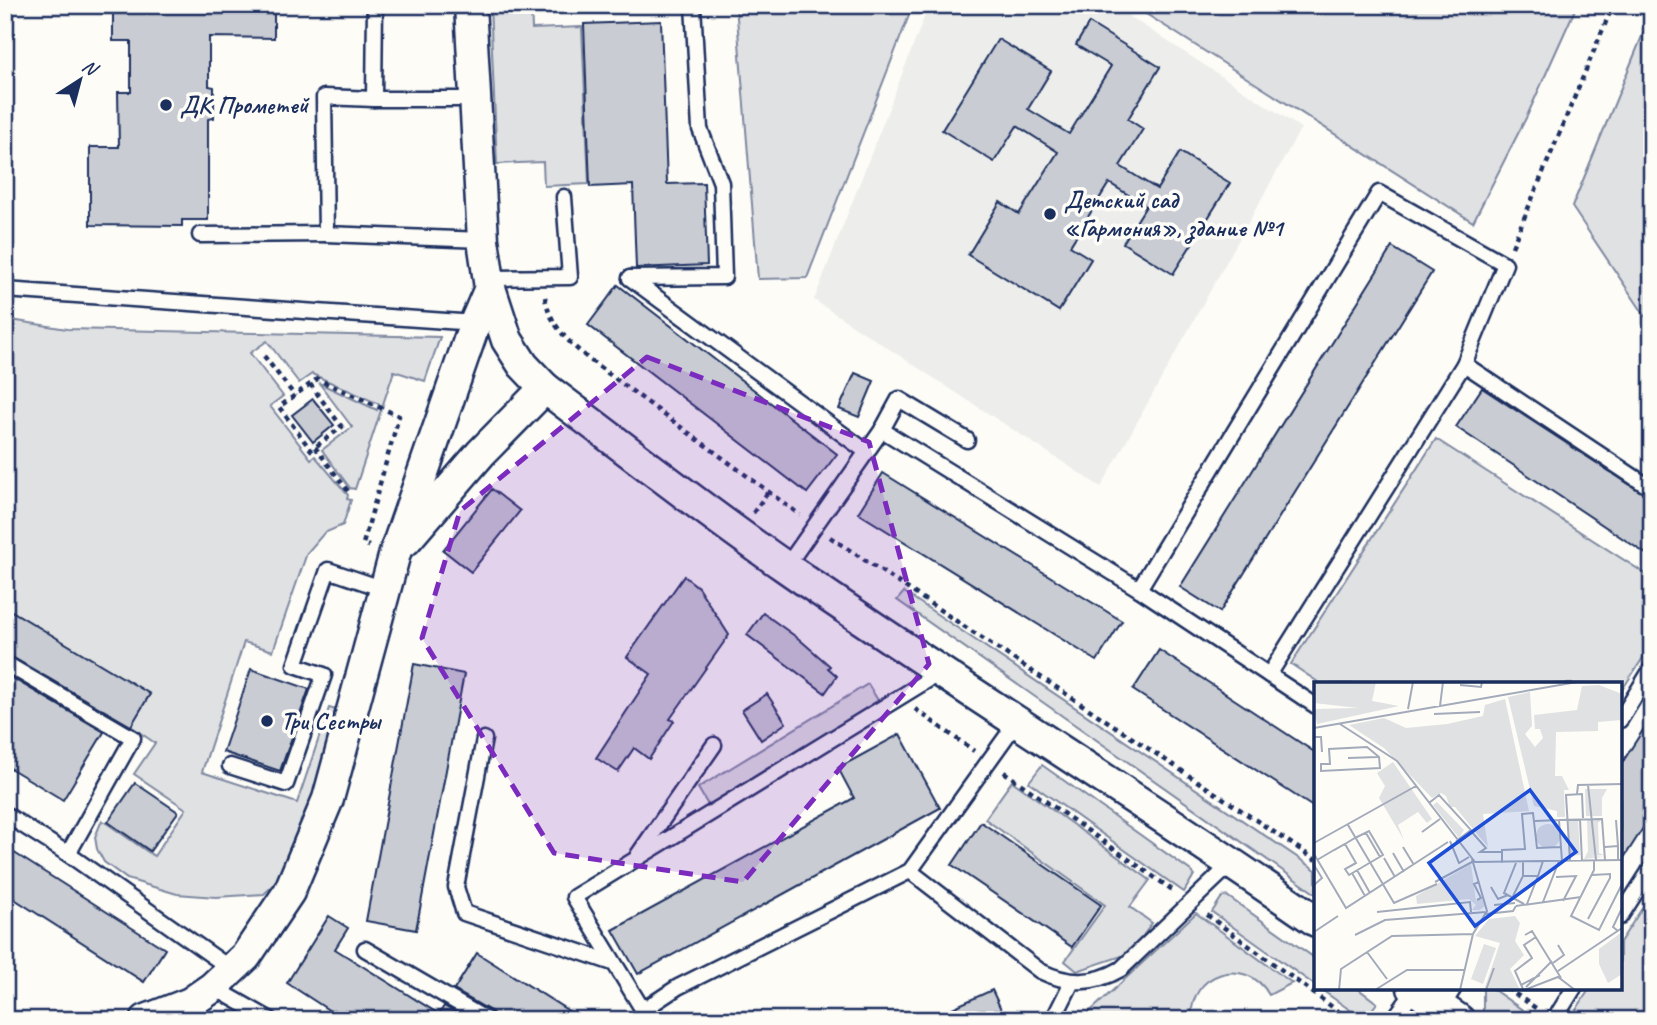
<svg xmlns="http://www.w3.org/2000/svg" width="1657" height="1025" font-family="Caveat,sans-serif">
	<style>
		.built { fill: #edeeec }
		.green { fill: #e0e1e3; stroke: #7e88a0; stroke-width: 2 }
		.building { fill: #c9ccd3; stroke: #1b2f5e; stroke-width: 2 }
		.lines { fill: none; stroke-linecap: round; stroke-linejoin: round }
		.service-casing { stroke: #1b2f5e; stroke-width: 19 }
		.minor-casing { stroke: #1b2f5e; stroke-width: 35 }
		.path { stroke: #1b2f5e; stroke-width: 4.5; stroke-dasharray: 5 5; stroke-linecap: butt }
		.service { stroke: #fdfcf7; stroke-width: 14 }
		.minor { stroke: #fdfcf7; stroke-width: 30 }
		.marked { fill: #7b2cbf; fill-opacity: 0.2; stroke: #7b2cbf; stroke-width: 5; stroke-dasharray: 14 9; stroke-linejoin: round }
		.poi-dot { fill: #1b2f5e; stroke: #fdfcf7; stroke-width: 2.5 }
		.labels { text-anchor: middle; stroke-width: 7; stroke-linejoin: round; paint-order: stroke }
		.poi-label { font-size: 24px; font-weight: bold; fill: #1b2f5e; stroke: #fdfcf7; text-anchor: start }
		.inset-road { fill: none; stroke: #a3aaba; stroke-width: 2 }
		.view { fill: #1d4ed8; fill-opacity: 0.15; stroke: #1d4ed8; stroke-width: 3.5 }
		.inset-edge { fill: none; stroke: #1b2f5e; stroke-width: 3.5 }
	</style>
	<rect width="100%" height="100%" fill="#fdfcf7"/>
	<filter id="ink" filterUnits="userSpaceOnUse"><feTurbulence type="fractalNoise" baseFrequency=".0143" numOctaves="2"/><feDisplacementMap in="SourceGraphic" scale="14" xChannelSelector="R" yChannelSelector="G"/><feConvolveMatrix kernelMatrix="1 2 1 2 8 2 1 2 1" color-interpolation-filters="sRGB"/></filter>
	<g filter="url(#ink)">
		<polygon class="built" points="929,5 1112,5 1301,128 1101,487 814,300"/>
		<g class="green">
			<polygon points="490,5 531,5 532,29 582,27 589,184 544,186 543,162 497,164"/>
			<polygon points="736,5 913,5 807,278 758,279"/>
			<polygon points="1132,5 1577,5 1527,116 1473,222"/>
			<polygon points="1652,12 1652,326 1572,207"/>
			<polygon points="5,319 67,329 440,337 425,381 394,371 355,489 350,488 322,450 352,427 319,383 377,410 379,404 312,374 299,383 267,341 250,353 283,396 270,406 311,459 315,456 348,495 347,499 351,500 343,525 324,533 307,553 273,651 244,642 202,772 297,803 329,708 340,711 316,796 278,881 264,894 216,897 177,894 127,879 104,862 97,849 95,837 102,820 154,856 186,809 134,774 155,743 130,726 150,694 5,607"/>
			<polygon points="1436,439 1652,578 1652,644 1620,693 1620,684 1321,684 1291,664"/>
			<polygon points="904,592 1316,870 1316,894 897,600"/>
			<polygon points="868,684 879,702 708,805 698,788"/>
			<polygon points="1042,765 1191,871 1194,875 1184,892 1029,782"/>
			<polygon points="1012,781 1150,880 1130,907 1152,923 1131,953 1077,971 1065,961 1105,905 985,819"/>
			<polygon points="1652,893 1652,1020 1573,1020 1571,1018 1590,988 1620,988 1620,942"/>
			<polygon points="1227,896 1316,959 1316,986 1212,912 1222,897"/>
			<path d="M1196 913 1292 983 1269 995C1247 954 1187 973 1192 1020H1081Z"/>
			<polygon points="1319,988 1357,988 1377,1003 1364,1020"/>
			<polygon points="1483,988 1491,988 1537,1020 1493,1020 1483,1013"/>
		</g>
		<g class="building">
			<polygon points="113,5 274,5 274,38 209,37 209,86 214,87 214,118 208,119 208,220 182,220 182,226 90,225 90,147 119,147 118,92 131,92 131,41 113,41"/>
			<polygon points="661,21 667,184 704,183 707,265 636,268 633,185 590,187 584,24"/>
			<polygon points="1089,23 1160,67 1128,119 1143,129 1120,166 1157,189 1180,152 1230,183 1173,274 1123,243 1146,206 1109,183 1070,246 1091,259 1059,311 968,255 1000,202 1019,214 1058,152 1017,126 994,162 942,130 998,39 1051,71 1028,109 1069,134 1111,66 1076,45"/>
			<polygon points="1392,247 1432,272 1220,612 1180,587"/>
			<polygon points="618,285 837,454 807,493 588,325"/>
			<polygon points="855,373 874,381 859,417 839,409"/>
			<polygon points="1482,388 1652,499 1652,558 1456,427"/>
			<polygon points="313,399 334,425 313,442 292,415"/>
			<polygon points="883,473 1122,621 1097,661 858,513"/>
			<polygon points="492,489 520,511 471,572 443,550"/>
			<polygon points="684,576 698,587 729,635 670,719 674,721 649,759 634,748 618,772 596,758 651,674 627,657"/>
			<polygon points="5,607 150,694 131,726 5,653"/>
			<polygon points="763,613 799,639 830,666 828,668 837,676 825,693 747,635"/>
			<polygon points="1159,650 1316,753 1316,809 1133,690"/>
			<polygon points="414,664 464,674 416,930 366,921"/>
			<polygon points="251,669 309,689 280,771 223,752"/>
			<polygon points="5,674 104,732 63,800 5,765"/>
			<polygon points="767,694 786,723 761,740 742,710"/>
			<polygon points="1652,716 1652,814 1620,864 1620,766"/>
			<polygon points="900,734 940,808 638,974 613,930 854,798 838,768"/>
			<polygon points="135,783 178,812 150,851 108,822"/>
			<polygon points="981,822 1101,905 1072,947 952,865"/>
			<polygon points="5,847 165,949 144,982 5,893"/>
			<polygon points="329,916 348,928 335,949 439,1014 444,1006 467,1020 344,1020 287,983"/>
			<polygon points="477,953 583,1020 497,1020 492,1012 454,990"/>
			<polygon points="992,990 1006,1020 926,1020"/>
		</g>
		<g class="lines">
			<defs>
				<g id="service">
					<polyline points="375,5 374,99 324,97 326,234 483,240"/>
					<polyline points="374,99 475,99"/>
					<polyline points="200,235 326,234"/>
					<polyline points="489,278 570,277 564,197"/>
					<polyline points="630,278 724,277 721,183 700,129 693,5"/>
					<polyline points="630,278 867,452"/>
					<polyline points="5,290 475,323"/>
					<polyline points="1464,364 1652,489"/>
					<polyline points="882,430 899,399 967,440"/>
					<polyline points="786,567 882,430 1139,589 1379,193 1505,264 1464,364 1269,675 1316,706"/>
					<polyline points="1139,589 1269,675"/>
					<polyline points="5,663 133,738 68,854"/>
					<polyline points="1620,720 1652,668"/>
					<polyline points="484,739 456,887 464,913 613,963"/>
					<polyline points="230,766 286,784 324,675 295,665 328,570 384,589"/>
					<polyline points="5,814 68,854 231,969"/>
					<polyline points="638,855 714,745"/>
					<path d="M910 871 1040 971C1069 985 1093 985 1121 969L1232 863"/>
					<polyline points="1620,917 1652,867"/>
					<polyline points="365,949 487,1020"/>
					<polyline points="213,987 271,1020"/>
					<polyline points="1442,1007 1454,988"/>
					<polyline points="643,1010 678,987 910,871 1016,723"/>
					<polyline points="649,1020 574,897 941,672"/>
					<polyline points="1053,1020 1072,982"/>
					<polyline points="1393,1020 1415,990"/>
					<polyline points="1554,1020 1574,988"/>
				</g>
				<g id="minor">
					<path d="M470 5 483 240 490 288 507 340 523 365 545 388C625 448 704 511 787 568 961 689 1142 800 1316 921"/>
					<polyline points="406,540 481,453 545,388"/>
					<polyline points="1413,988 1459,1020"/>
					<polyline points="146,1020 190,1003 213,987 246,956 289,892 328,799 395,553 475,323 490,288"/>
				</g>
			</defs>
			<use href="#service" class="service-casing"/>
			<use href="#minor" class="minor-casing"/>
			<g class="path">
				<polyline points="1512,247 1613,5"/>
				<path d="M545 297C550 325 568 342 590 360L800 515"/>
				<polyline points="264,356 295,396"/>
				<polyline points="310,384 342,427 311,450 279,407 317,379 399,416 363,544 369,546"/>
				<polyline points="315,447 348,491"/>
				<polyline points="753,513 768,492"/>
				<polyline points="830,537 1316,860"/>
				<polyline points="915,709 974,751"/>
				<polyline points="1004,772 1174,891"/>
				<polyline points="1207,915 1350,1020"/>
				<polyline points="1507,988 1537,1009"/>
			</g>
			<use href="#service" class="service"/>
			<use href="#minor" class="minor"/>
		</g>
	</g>
	<path class="marked" d="M647 357 869 442 929 664 743 882 554 853 422 638 460 511Z"/>
	<g class="poi-dot">
		<circle cx="166" cy="105" r="7"/>
		<circle cx="1050" cy="214" r="7"/>
		<circle cx="267" cy="721" r="7"/>
	</g>
	<g class="labels">
		<g class="poi-label">
			<text x="180" y="113">ДК Прометей</text>
			<text x="1064" y="208">Детский сад<tspan x="1064" dy="28">«Гармония», здание №1</tspan></text>
			<text x="281" y="729">Три Сестры</text>
		</g>
	</g>
	<g transform="translate(1314 682)">
		<rect width="308" height="308" fill="#fdfcf7"/>
		<path d="M1 0H62L58 19 85 24 3 42 0 27 44 26 0 21ZM285 3 308 12V38L284 40V49L242 50 241 94H248L255 108H250L251 135H243V129L220 124 194 15 216 10 218 44 211 52 221 65 229 56 226 47H221L220 33 263 28 268 4ZM191 17 215 129 169 132 174 165 141 125H136L132 114 127 111 118 116 70 66 35 43 70 36 92 46 133 42 169 34 171 23ZM79 80 118 137 113 141 104 130 84 143 90 158 65 116 71 104 63 91ZM271 107H293L288 116V134H272ZM123 120 150 148 145 156 119 123ZM264 137 266 173 256 174 254 138ZM288 137 284 141 285 171 290 173 277 174 290 175 270 177 274 169 273 138ZM222 154a12 12 0 1 1 24 0a12 12 0 1 1-24 0ZM157 182 162 219 169 217 171 224 166 228H158L162 223 155 217 103 222 102 214ZM201 234 206 241 201 259 210 273 196 287 206 308H170L186 261 161 254 175 237ZM308 250V292L294 301 285 282V267ZM170 262 182 266 169 302 157 297Z" fill="#e0e1e3"/>
		<path class="inset-road" d="M146 3 167 5 168 0M126 24 129 0M94 27 99 0M120 32 166 30M26 42 83 79 161 180 308 178M0 46 263 0M0 55H7L8 70M53 65 65 75 66 86 7 89V82H16L15 67ZM34 76 64 75M274 103 282 178M263 112 264 103 308 102M115 121 125 113 157 148 142 159M266 137 268 179M245 138 288 137 291 178M302 138 304 164M221 139 245 138 248 179M34 143 80 221 123 202M156 148 172 166 166 170H188M108 150 126 137M52 151 66 175M136 159 145 181 155 175M0 161 102 104M89 165 100 183M291 165 304 164V178M79 171 90 190M0 172 32 226 134 160M70 176 81 195M3 178 20 168 31 162 41 156 55 149 69 173 35 193 31 187 42 181 31 162M280 178V188L257 234 285 248 308 202M256 179 252 113 268 112 269 136M188 181V168L211 167 208 132 219 131 223 166 247 165M202 181 190 211 210 222M0 183 8 196 0 203M43 188 56 211M38 191 51 214M209 194H224L229 179M242 195 262 194 249 219M121 200 158 180M177 205 184 217 194 213M199 214 209 194V180M163 218 167 216 160 202 165 200M229 220 245 179M213 222 224 194M180 223 201 221M202 224 267 215M63 230 156 220 157 230M172 232 199 229 202 224M274 237 296 196V192L278 193M304 249 299 245 308 226M0 250 24 234M41 253 71 238 172 230M211 253 218 249 247 296M53 270 73 297M239 281 250 273 244 263M244 289 308 246M207 303 226 293M212 305 238 279M209 307 201 289 218 276 210 263 222 255M25 308 27 287 78 254 159 252M61 308 93 288H151M146 308 159 252 173 229 158 177M172 308 180 286M210 308 244 295 261 308"/>
		<path class="view" d="M216 108 262 170 161 244 115 181Z"/>
		<rect width="308" height="308" class="inset-edge"/>
	</g>
	<rect width="1657" height="1025" fill="none" stroke="#fdfcf7" stroke-width="28"/>
	<rect x="14" y="14" width="1629" height="997" fill="none" stroke="#1b2f5e" stroke-width="2.5" filter="url(#ink)"/>
	<g transform="translate(80 80) rotate(36)" stroke="#fdfcf7" stroke-width="5" paint-order="stroke">
	<path d="M0-5L12 26L0 18L-12 26Z" fill="#1b2f5e"/>
	<text y="-10" font-size="19" font-weight="bold" text-anchor="middle" fill="#1b2f5e">N</text>
	</g>
</svg>
